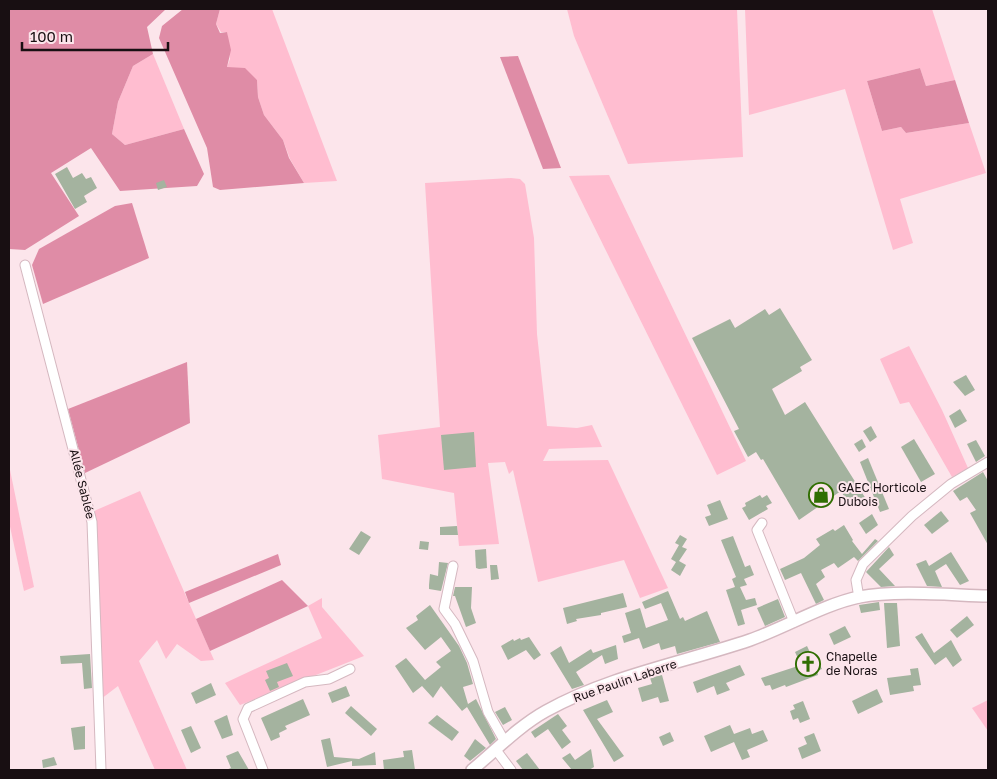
<svg xmlns="http://www.w3.org/2000/svg" width="997" height="779" font-family="'Golos Text',sans-serif">
	<style>
		.green { fill: #ffbdd0 }
		.forest { fill: #df8ca6 }
		.building { fill: #a4b39f }
		.lines { fill: none; stroke-linecap: round; stroke-linejoin: round }
		.street-casing { stroke: #d5b8c0; stroke-width: 11 }
		.secondary-casing { stroke: #d5b8c0; stroke-width: 14 }
		.street { stroke: #fff; stroke-width: 9 }
		.secondary { stroke: #fff; stroke-width: 11 }
		.labels { text-anchor: middle; stroke-width: 4; stroke-linejoin: round; paint-order: stroke }
		.street-label { font-size: 12px; fill: #180f12; stroke: #fce5eb }
		.poi-label { font-size: 12px; fill: #180f12; stroke: #fce5eb; text-anchor: start }
	</style>
	<rect width="100%" height="100%" fill="#fce5eb"/>
	<g class="green">
		<polygon points="220,9 272,9 337,181 304,183 290,159 283,140 264,115 258,97 257,80 227,67 230,59 227,32 221,32 216,24"/>
		<polygon points="567,9 737,9 743,157 628,164 574,36"/>
		<polygon points="745,9 932,9 955,80 926,86 920,68 867,81 882,131 901,127 906,133 969,123 986,173 900,199 913,243 893,250 845,89 749,115"/>
		<polygon points="153,54 184,129 125,145 112,134 118,102 133,66"/>
		<polygon points="609,175 746,461 717,475 569,176"/>
		<polygon points="511,178 520,179 525,184 534,238 537,334 547,426 577,428 592,425 602,447 549,449 543,461 608,460 668,588 640,598 624,560 538,582 513,470 509,474 505,462 488,463 499,544 459,546 454,493 382,479 378,435 440,427 425,183"/>
		<polygon points="909,346 942,410 968,468 952,477 909,402 900,404 880,359"/>
		<polygon points="9,465 34,587 24,591 9,522"/>
		<polygon points="140,491 214,660 201,661 177,644 166,659 157,640 139,661 187,770 155,770 118,686 101,699 97,650 94,511"/>
		<polygon points="322,598 322,607 364,656 240,705 225,683 322,638 308,606"/>
		<polygon points="988,700 988,731 972,708"/>
	</g>
	<g class="forest">
		<polygon points="9,9 166,9 147,27 153,54 133,66 118,102 112,134 125,145 184,129 204,174 197,186 120,191 91,148 51,173 79,216 25,250 9,249"/>
		<polygon points="183,9 220,9 216,24 220,33 227,32 231,50 227,67 245,68 257,80 258,97 264,115 283,140 289,158 304,183 220,190 213,187 207,148 159,38 162,26"/>
		<polygon points="518,56 561,168 543,169 500,57"/>
		<polygon points="920,68 926,86 955,80 969,123 906,133 901,127 882,131 867,81"/>
		<polygon points="132,203 149,258 43,304 32,265 39,249 115,206"/>
		<polygon points="187,362 190,423 85,473 68,409"/>
		<polygon points="278,554 281,565 189,603 185,592"/>
		<polygon points="282,580 308,606 210,651 196,619"/>
	</g>
	<g class="building">
		<polygon points="67,167 73,178 82,173 86,179 91,177 97,188 84,196 87,202 75,209 55,174"/>
		<polygon points="164,180 167,187 158,190 156,183"/>
		<polygon points="780,308 812,360 800,367 802,371 772,389 785,415 805,402 866,499 851,508 842,493 838,493 799,520 763,459 761,460 756,452 748,457 734,431 739,429 692,338 730,319 735,328 765,309 769,315"/>
		<polygon points="966,375 975,390 965,396 953,382"/>
		<polygon points="960,409 967,421 955,428 949,416"/>
		<polygon points="871,426 877,437 870,442 863,431"/>
		<polygon points="474,432 476,467 444,470 441,435"/>
		<polygon points="862,439 866,447 859,452 854,444"/>
		<polygon points="914,439 935,474 921,482 901,447"/>
		<polygon points="976,440 985,456 976,462 967,444"/>
		<polygon points="868,458 889,509 880,512 860,462"/>
		<polygon points="983,472 988,481 988,545 970,513 976,510 967,497 960,501 953,491"/>
		<polygon points="760,495 762,498 767,495 772,503 766,506 768,509 749,520 742,508 746,506 745,503"/>
		<polygon points="720,500 728,519 709,526 705,517 711,515 707,505"/>
		<polygon points="941,511 949,521 932,534 924,525"/>
		<polygon points="872,514 878,525 866,534 859,523"/>
		<polygon points="844,525 853,540 852,541 862,554 875,539 878,541 858,561 854,557 838,568 834,563 821,570 825,577 816,584 824,600 816,604 801,573 785,580 780,569 804,558 820,545 816,539 833,529 835,531"/>
		<polygon points="457,526 458,535 440,535 440,527"/>
		<polygon points="361,531 371,537 359,555 349,549"/>
		<polygon points="680,535 687,539 682,547 687,549 679,561 686,565 680,576 671,570 676,562 671,559 679,545 675,543"/>
		<polygon points="733,536 745,567 750,565 754,575 744,579 747,585 740,587 746,600 755,598 757,605 741,610 745,624 738,626 726,590 735,587 732,579 736,577 721,540"/>
		<polygon points="420,541 429,542 428,550 419,549"/>
		<polygon points="889,547 894,555 879,569 895,586 881,587 866,572"/>
		<polygon points="486,549 487,568 479,569 476,568 475,550"/>
		<polygon points="951,552 969,581 960,585 946,564 935,571 942,587 927,586 916,564 926,560 929,566"/>
		<polygon points="439,562 448,563 441,591 429,589 429,585 430,574 438,576"/>
		<polygon points="490,565 497,565 499,579 491,580"/>
		<polygon points="455,587 472,587 471,608 476,623 466,627 455,596 453,596"/>
		<polygon points="668,591 680,619 683,617 685,621 707,611 720,642 677,654 675,646 661,650 659,643 643,649 639,638 624,643 622,636 631,633 625,613 640,608 646,628 668,620 661,603 645,609 642,602"/>
		<polygon points="623,593 627,607 601,613 601,615 576,619 577,621 567,624 563,608"/>
		<polygon points="778,599 785,617 765,626 757,608"/>
		<polygon points="879,602 880,610 861,613 859,605"/>
		<polygon points="884,603 897,603 900,646 887,648"/>
		<polygon points="430,605 459,646 467,663 473,684 463,687 468,704 476,699 496,739 490,745 467,707 462,711 441,686 433,698 422,686 413,693 395,666 406,658 425,680 441,667 436,662 451,651 441,637 425,650 406,628 418,620 416,616"/>
		<polygon points="967,616 974,625 957,638 950,630"/>
		<polygon points="845,626 851,637 834,645 829,634"/>
		<polygon points="922,633 934,653 951,640 962,660 953,667 946,657 935,665 915,637"/>
		<polygon points="529,637 541,655 534,660 526,650 508,660 501,646 513,639 514,641 520,638 521,640"/>
		<polygon points="616,645 618,659 605,664 602,655 576,672 584,685 572,689 550,653 561,646 569,663 591,649 593,653"/>
		<polygon points="807,646 815,663 818,662 822,669 817,671 818,675 786,687 785,685 772,690 770,685 765,686 761,678 801,665 795,652"/>
		<polygon points="90,654 92,688 84,689 82,663 61,664 60,656"/>
		<polygon points="287,663 293,676 277,682 279,687 270,691 265,680 269,678 266,671"/>
		<polygon points="740,665 745,675 726,683 730,690 717,695 714,686 697,693 693,682"/>
		<polygon points="918,668 921,685 913,686 914,691 890,695 887,678 911,675 910,669"/>
		<polygon points="662,675 669,701 660,703 658,697 642,702 638,688 652,684 650,678"/>
		<polygon points="211,683 216,695 196,704 191,693"/>
		<polygon points="346,686 350,696 332,703 328,693"/>
		<polygon points="877,689 883,702 858,714 852,701"/>
		<polygon points="303,699 310,715 285,726 287,729 279,733 280,737 271,741 261,718"/>
		<polygon points="607,700 613,712 597,719 624,756 614,762 583,710"/>
		<polygon points="803,701 810,719 800,723 798,718 793,720 790,711 795,709 793,705"/>
		<polygon points="351,706 377,729 371,736 345,713"/>
		<polygon points="505,707 512,720 503,725 495,712"/>
		<polygon points="558,714 567,726 562,730 571,742 562,749 548,729 535,738 531,732"/>
		<polygon points="227,715 233,735 222,739 214,721"/>
		<polygon points="437,715 459,732 452,741 428,723"/>
		<polygon points="730,725 734,734 750,728 752,734 763,730 768,741 747,750 750,757 742,760 734,742 711,752 704,736"/>
		<polygon points="85,726 85,749 74,750 71,728"/>
		<polygon points="191,726 201,748 191,753 181,730"/>
		<polygon points="670,732 674,741 663,746 659,737"/>
		<polygon points="814,733 821,751 802,759 798,748 807,744 804,737"/>
		<polygon points="330,738 334,757 359,759 375,752 376,765 352,766 352,761 327,767 321,740"/>
		<polygon points="475,739 486,748 470,761 464,756"/>
		<polygon points="591,749 594,767 589,770 572,770 562,758 570,753 575,760"/>
		<polygon points="412,750 415,770 384,770 383,760 404,757 403,751"/>
		<polygon points="238,751 249,770 226,770 231,768 226,756"/>
		<polygon points="527,753 540,770 523,770 516,761"/>
		<polygon points="54,757 57,765 43,768 42,760"/>
	</g>
	<g class="lines">
		<defs>
			<g id="street">
				<polyline points="25,265 92,522 101,770"/>
				<polyline points="762,523 757,530 794,622"/>
				<polyline points="453,566 444,609 455,624 473,661 488,712 505,742"/>
				<polyline points="859,598 856,580 863,564 912,516 951,484 988,462"/>
				<polyline points="496,750 511,770"/>
				<polyline points="263,770 243,719 248,708 305,682 329,679 350,669"/>
			</g>
			<path id="secondary" d="M472 770C496 750 519 726 546 711 609 676 682 663 750 640 784 628 825 604 859 597 897 590 950 595 988 596"/>
		</defs>
		<use href="#street" class="street-casing"/>
		<use href="#secondary" class="secondary-casing"/>
		<use href="#street" class="street"/>
		<use href="#secondary" class="secondary"/>
	</g>
	<defs>
		<symbol id="shop-ring" viewBox="-11 -11 22 22"><circle r="9.5" fill="#fce5eb" stroke="#306e02" stroke-width="1.5"/><path d="M-5-2.5h2.3a2.7 3.5 0 0 1 5.4 0H5L5.5 6h-11ZM-1.5-2.5h3a1.5 2.3 0 0 0-3 0Z" fill="#306e02"/></symbol>
		<symbol id="church-ring" viewBox="-11 -11 22 22"><circle r="9.5" fill="#fce5eb" stroke="#306e02" stroke-width="1.5"/><path d="M-1.2-6h2.4v3.5h3.3v2.4h-3.3V6h-2.4V-.1h-3.3v-2.4h3.3Z" fill="#306e02"/></symbol>
	</defs>
	<g fill-rule="evenodd">
		<use href="#shop-ring" x="807" y="481" width="28" height="28"/>
		<use href="#church-ring" x="794" y="650" width="28" height="28"/>
	</g>
	<g class="labels">
		<g class="street-label">
			<text transform="translate(82 484) rotate(76)" y="4">Allée Sablée</text>
			<text transform="translate(625 681) rotate(-19)" y="4">Rue Paulin Labarre</text>
		</g>
		<g class="poi-label">
			<text x="838" y="492">GAEC Horticole<tspan x="838" dy="14">Dubois</tspan></text>
			<text x="826" y="661">Chapelle<tspan x="826" dy="14">de Noras</tspan></text>
		</g>
	</g>
	<rect width="997" height="779" fill="none" stroke="#180f12" stroke-width="20"/>
	<path d="M22 42v8h146v-8" fill="none" stroke="#180f12" stroke-width="2.5"/>
	<text x="30" y="42" font-size="15" fill="#180f12" stroke="#fce5eb" stroke-width="4" paint-order="stroke">100 m</text>
</svg>
